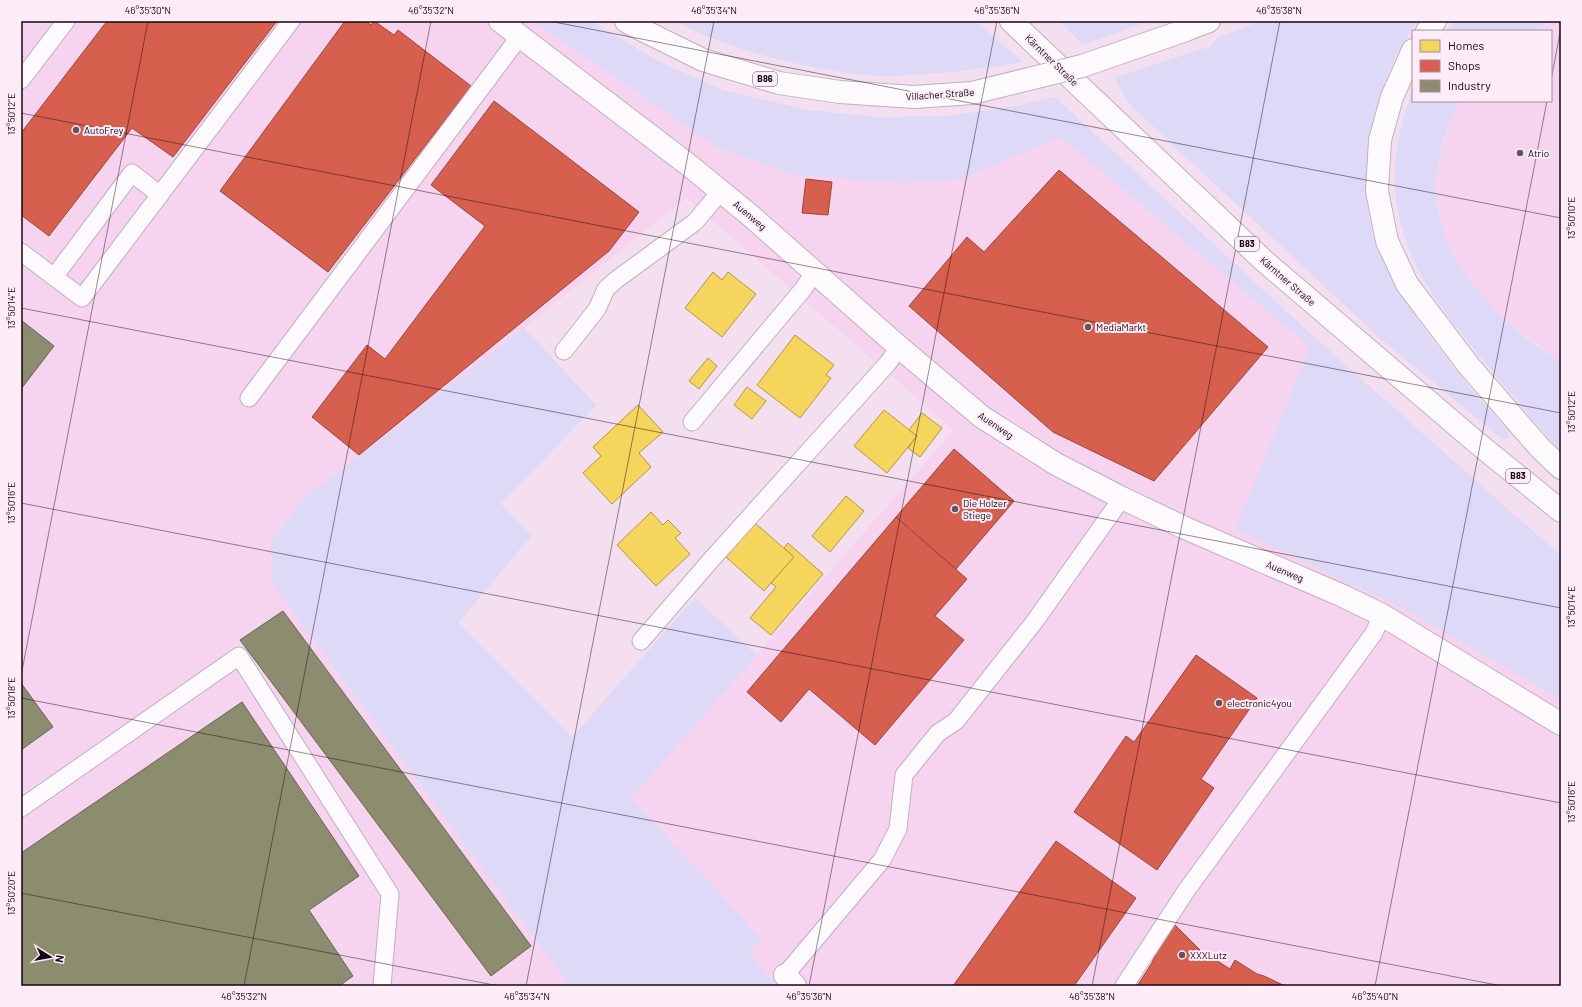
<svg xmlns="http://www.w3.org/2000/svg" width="1582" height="1007" font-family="Barlow,sans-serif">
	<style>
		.built { fill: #f6d3ee }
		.green { fill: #ddd9f6 }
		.homes { fill: #f6d55c; stroke: #b29746 }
		.shops { fill: #d6604d; stroke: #9c453b }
		.industry { fill: #8c8c6e; stroke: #686452 }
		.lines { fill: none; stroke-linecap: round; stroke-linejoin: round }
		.service-casing { stroke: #c0b0bd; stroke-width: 19 }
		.minor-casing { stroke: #c0b0bd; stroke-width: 24 }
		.primary-casing { stroke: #c0b0bd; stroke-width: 24 }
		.service { stroke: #fdfafd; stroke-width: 17 }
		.minor { stroke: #fdfafd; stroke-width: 22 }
		.primary { stroke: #fdfafd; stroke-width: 22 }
		.primary-bridge-casing { stroke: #c0b0bd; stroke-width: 24; stroke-linecap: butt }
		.primary-bridge { stroke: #fdfafd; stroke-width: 22 }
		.ticks { fill: none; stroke: #140711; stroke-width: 1; stroke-opacity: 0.45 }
		.poi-dot { fill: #62535f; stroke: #fcecf8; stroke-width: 1.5 }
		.labels { text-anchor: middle; stroke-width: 4; stroke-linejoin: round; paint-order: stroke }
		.shield { fill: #fcecf8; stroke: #5a4c56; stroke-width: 1 }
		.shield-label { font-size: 9px; font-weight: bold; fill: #140711 }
		.street-label { font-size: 10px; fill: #140711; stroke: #fcecf8 }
		.poi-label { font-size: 10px; fill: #140711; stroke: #fcecf8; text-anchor: start }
		.neatline { fill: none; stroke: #140711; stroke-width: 1.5 }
		.ticks-label { font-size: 10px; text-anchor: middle; fill: #140711 }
	</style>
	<rect width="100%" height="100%" fill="#f4dff0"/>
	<g class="built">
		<polygon points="21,21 533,21 718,148 961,179 1061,137 1310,347 1235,529 1410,612 1561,700 1561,986 778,986 749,954 762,939 631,798 954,430 686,198 524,328 302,500 271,542 273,585 570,986 21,986"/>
		<polygon points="1550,21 1561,21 1561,362 1517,329 1488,304 1471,283 1453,257 1441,223 1436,183 1442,150 1453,115 1460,101 1551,101 1551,31 1535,31"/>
	</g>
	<g class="green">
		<polygon points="533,21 591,21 658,61 723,90 807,110 879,117 950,116 1016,106 1055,97 1314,337 1561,556 1561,700 1410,612 1235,529 1310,347 1061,137 961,179 903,183 797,175 718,148"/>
		<path d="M675 21H976L1023 62C987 68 952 73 915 75 903 75 891 77 879 76 816 72 730 51 675 21Z"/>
		<polygon points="1056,21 1149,21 1083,45 1064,25"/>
		<path d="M1260 21H1418C1395 50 1382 83 1374 119 1365 158 1363 197 1373 236 1380 260 1392 280 1405 300 1435 347 1471 389 1508 431L1509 438 1502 439 1382 340 1129 104 1114 78 1211 46 1217 38Z"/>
		<polygon points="1455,21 1550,21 1535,31 1446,31"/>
		<path d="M1413 88V101H1460C1447 125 1438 155 1436 182 1435 202 1444 238 1453 256 1456 261 1460 266 1463 271 1488 308 1523 338 1561 362V451C1533 422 1508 390 1482 359 1434 301 1392 247 1395 168 1396 141 1405 113 1413 88Z"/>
		<polygon points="524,328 596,405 501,504 532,535 458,623 572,737 695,598 757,655 631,798 762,939 749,954 778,986 570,986 273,585 271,542 302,500"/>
	</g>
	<g class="homes">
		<polygon points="713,272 722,280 728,272 756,294 722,337 685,308"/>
		<polygon points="795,335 834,365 826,375 831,378 800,418 757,385"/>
		<polygon points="708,358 717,366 699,389 689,381"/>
		<polygon points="747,387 766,401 752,419 734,405"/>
		<polygon points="638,405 663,432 639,453 651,467 612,504 583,473 601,456 593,447"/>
		<polygon points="884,410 917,436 887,473 854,446"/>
		<polygon points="922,413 942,428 920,457 908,448 917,436 909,430"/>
		<polygon points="846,496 864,511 830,552 812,536"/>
		<polygon points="651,512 663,525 668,520 681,533 675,538 690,554 656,586 617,545"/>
		<polygon points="755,523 794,557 764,591 726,557"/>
		<polygon points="788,543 823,574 771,635 750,618 776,587 771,583 794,557 784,548"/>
	</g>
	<g class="shops">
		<polygon points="107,21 277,21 173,157 132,128 49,236 21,215 21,133"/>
		<polygon points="345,21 366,21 371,25 374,21 394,35 398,30 471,86 328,272 220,191"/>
		<polygon points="494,101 639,212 609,251 359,455 312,417 367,345 385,359 485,226 431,185"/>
		<polygon points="1059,170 1268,347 1154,481 1053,432 909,306 967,237 984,252"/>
		<polygon points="806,179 832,182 828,215 802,213"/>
		<polygon points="954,449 1014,501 956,569 896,517"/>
		<polygon points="896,517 967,579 935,616 964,640 875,745 809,689 781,722 747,692"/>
		<polygon points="1196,655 1257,698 1201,779 1214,788 1157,870 1074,812 1126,736 1134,742"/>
		<polygon points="1056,841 1136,898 1074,986 953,986"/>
		<polygon points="1169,919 1200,950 1230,969 1235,960 1257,974 1264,976 1285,986 1137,986 1152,963"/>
	</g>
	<g class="industry">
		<polygon points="21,320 54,346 21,389"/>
		<polygon points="283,611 531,946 491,976 240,640"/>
		<polygon points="21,683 53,727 21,750"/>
		<polygon points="242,702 359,876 309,910 353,976 339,986 21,986 21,853"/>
	</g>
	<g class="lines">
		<defs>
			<g id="service">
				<polyline points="21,80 66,21"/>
				<polyline points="21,252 82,298 291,21"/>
				<polyline points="54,277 132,173 160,195"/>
				<polyline points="564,351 597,309 606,289 616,280 695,222 721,191"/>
				<polyline points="249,398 520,36"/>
				<polyline points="692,422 804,288 815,271"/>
				<polyline points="641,641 711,560 888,363 899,347"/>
				<polyline points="21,808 239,656 390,894 382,986"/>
				<polyline points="785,975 882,860 898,829 904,775 938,733 956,721 1035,621 1122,498"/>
				<polyline points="1124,986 1186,891 1374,633 1382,615"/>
			</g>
			<g id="minor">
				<polyline points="500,21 690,166 751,216 899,347 982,417 1056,464 1122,498 1185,528 1343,596 1382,615 1561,724"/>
				<polyline points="785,975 795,986"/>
			</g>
			<g id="primary">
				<polyline points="626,21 634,26 703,60 779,83 840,92 914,97"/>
				<polyline points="1011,21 1263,260 1476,442 1561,511"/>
				<polyline points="1183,31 1209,21"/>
				<polyline points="1427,31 1435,21"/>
				<polyline points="1413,50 1392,97 1380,140 1377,191 1387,241 1407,284 1469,366 1540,448 1561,468"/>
			</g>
		</defs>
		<use href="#service" class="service-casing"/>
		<use href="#minor" class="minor-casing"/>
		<use href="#primary" class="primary-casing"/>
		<use href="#service" class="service"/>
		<use href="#minor" class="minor"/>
		<use href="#primary" class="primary"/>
		<defs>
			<polyline id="primary-bridge" points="914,97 972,93 1082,66 1183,31"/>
		</defs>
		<use href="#primary-bridge" class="primary-bridge-casing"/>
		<use href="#primary-bridge" class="primary-bridge"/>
	</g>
	<path class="ticks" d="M549 21 1561 218M1552 21 1561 23M1551 80 1561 28M21 113 1561 413M21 308 1561 608M21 503 1561 803M21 676 148 21M21 698 1502 986M21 893 499 986M244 986 431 21M526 986 714 21M809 986 997 21M1092 986 1280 21M1375 986 1547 101"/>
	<g class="poi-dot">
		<circle cx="76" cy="130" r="4"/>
		<circle cx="1520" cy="153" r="4"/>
		<circle cx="1088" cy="327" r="4"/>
		<circle cx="955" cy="509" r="4"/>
		<circle cx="1219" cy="703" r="4"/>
		<circle cx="1182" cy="955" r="4"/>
	</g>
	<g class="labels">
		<g class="shield">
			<rect x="753" y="72" width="24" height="14" rx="3"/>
			<rect x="1235" y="237" width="24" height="14" rx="3"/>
			<rect x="1506" y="469" width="24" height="14" rx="3"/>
		</g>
		<g class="shield-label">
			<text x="765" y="82">B86</text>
			<text x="1247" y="247">B83</text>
			<text x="1518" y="479">B83</text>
		</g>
		<g class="street-label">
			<text transform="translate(1052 60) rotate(44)" y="4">Kärntner Straße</text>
			<text transform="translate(940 94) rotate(-4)" y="4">Villacher Straße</text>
			<text transform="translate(750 215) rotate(40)" y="4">Auenweg</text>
			<text transform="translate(1288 281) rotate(41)" y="4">Kärntner Straße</text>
			<text transform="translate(996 425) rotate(34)" y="4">Auenweg</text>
			<text transform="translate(1285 571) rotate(23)" y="4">Auenweg</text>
		</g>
		<g class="poi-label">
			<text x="84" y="134">AutoFrey</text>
			<text x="1528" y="157">Atrio</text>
			<text x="1096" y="331">MediaMarkt</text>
			<text x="963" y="507">Die Holzer<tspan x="963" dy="12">Stiege</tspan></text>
			<text x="1227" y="707">electronic4you</text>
			<text x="1190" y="959">XXXLutz</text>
		</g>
	</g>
	<rect width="1582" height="1007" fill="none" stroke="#fcecf8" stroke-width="44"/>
	<rect x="1412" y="30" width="140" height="72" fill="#fcecf8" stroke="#9f909c"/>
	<rect x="1420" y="40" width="20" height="12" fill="#f6d55c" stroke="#9f909c"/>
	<text x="1448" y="50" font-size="12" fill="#140711">Homes</text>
	<rect x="1420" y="60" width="20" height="12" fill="#d6604d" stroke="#9f909c"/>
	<text x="1448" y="70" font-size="12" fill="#140711">Shops</text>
	<rect x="1420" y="80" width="20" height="12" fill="#8c8c6e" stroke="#9f909c"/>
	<text x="1448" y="90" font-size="12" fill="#140711">Industry</text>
	<g transform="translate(50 957) rotate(101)" stroke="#fcecf8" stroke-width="3" paint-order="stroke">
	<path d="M0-3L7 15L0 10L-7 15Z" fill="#140711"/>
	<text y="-6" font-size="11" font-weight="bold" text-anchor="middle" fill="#140711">N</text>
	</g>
	<rect x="22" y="22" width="1538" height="963" class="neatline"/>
	<g class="ticks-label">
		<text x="148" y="14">46°35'30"N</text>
		<text x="431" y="14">46°35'32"N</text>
		<text x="714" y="14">46°35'34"N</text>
		<text x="997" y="14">46°35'36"N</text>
		<text x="1279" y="14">46°35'38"N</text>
		<text transform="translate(11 114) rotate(-90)" y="4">13°50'12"E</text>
		<text transform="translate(1571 218) rotate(-90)" y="4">13°50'10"E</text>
		<text transform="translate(11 308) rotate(-90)" y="4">13°50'14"E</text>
		<text transform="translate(1571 412) rotate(-90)" y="4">13°50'12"E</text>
		<text transform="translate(11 503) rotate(-90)" y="4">13°50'16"E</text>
		<text transform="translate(1571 607) rotate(-90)" y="4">13°50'14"E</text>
		<text transform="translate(11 698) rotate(-90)" y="4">13°50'18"E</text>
		<text transform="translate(1571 802) rotate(-90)" y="4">13°50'16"E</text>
		<text transform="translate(11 893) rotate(-90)" y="4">13°50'20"E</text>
		<text x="244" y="1000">46°35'32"N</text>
		<text x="527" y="1000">46°35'34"N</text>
		<text x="809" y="1000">46°35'36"N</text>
		<text x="1092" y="1000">46°35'38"N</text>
		<text x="1375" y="1000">46°35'40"N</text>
	</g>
</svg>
